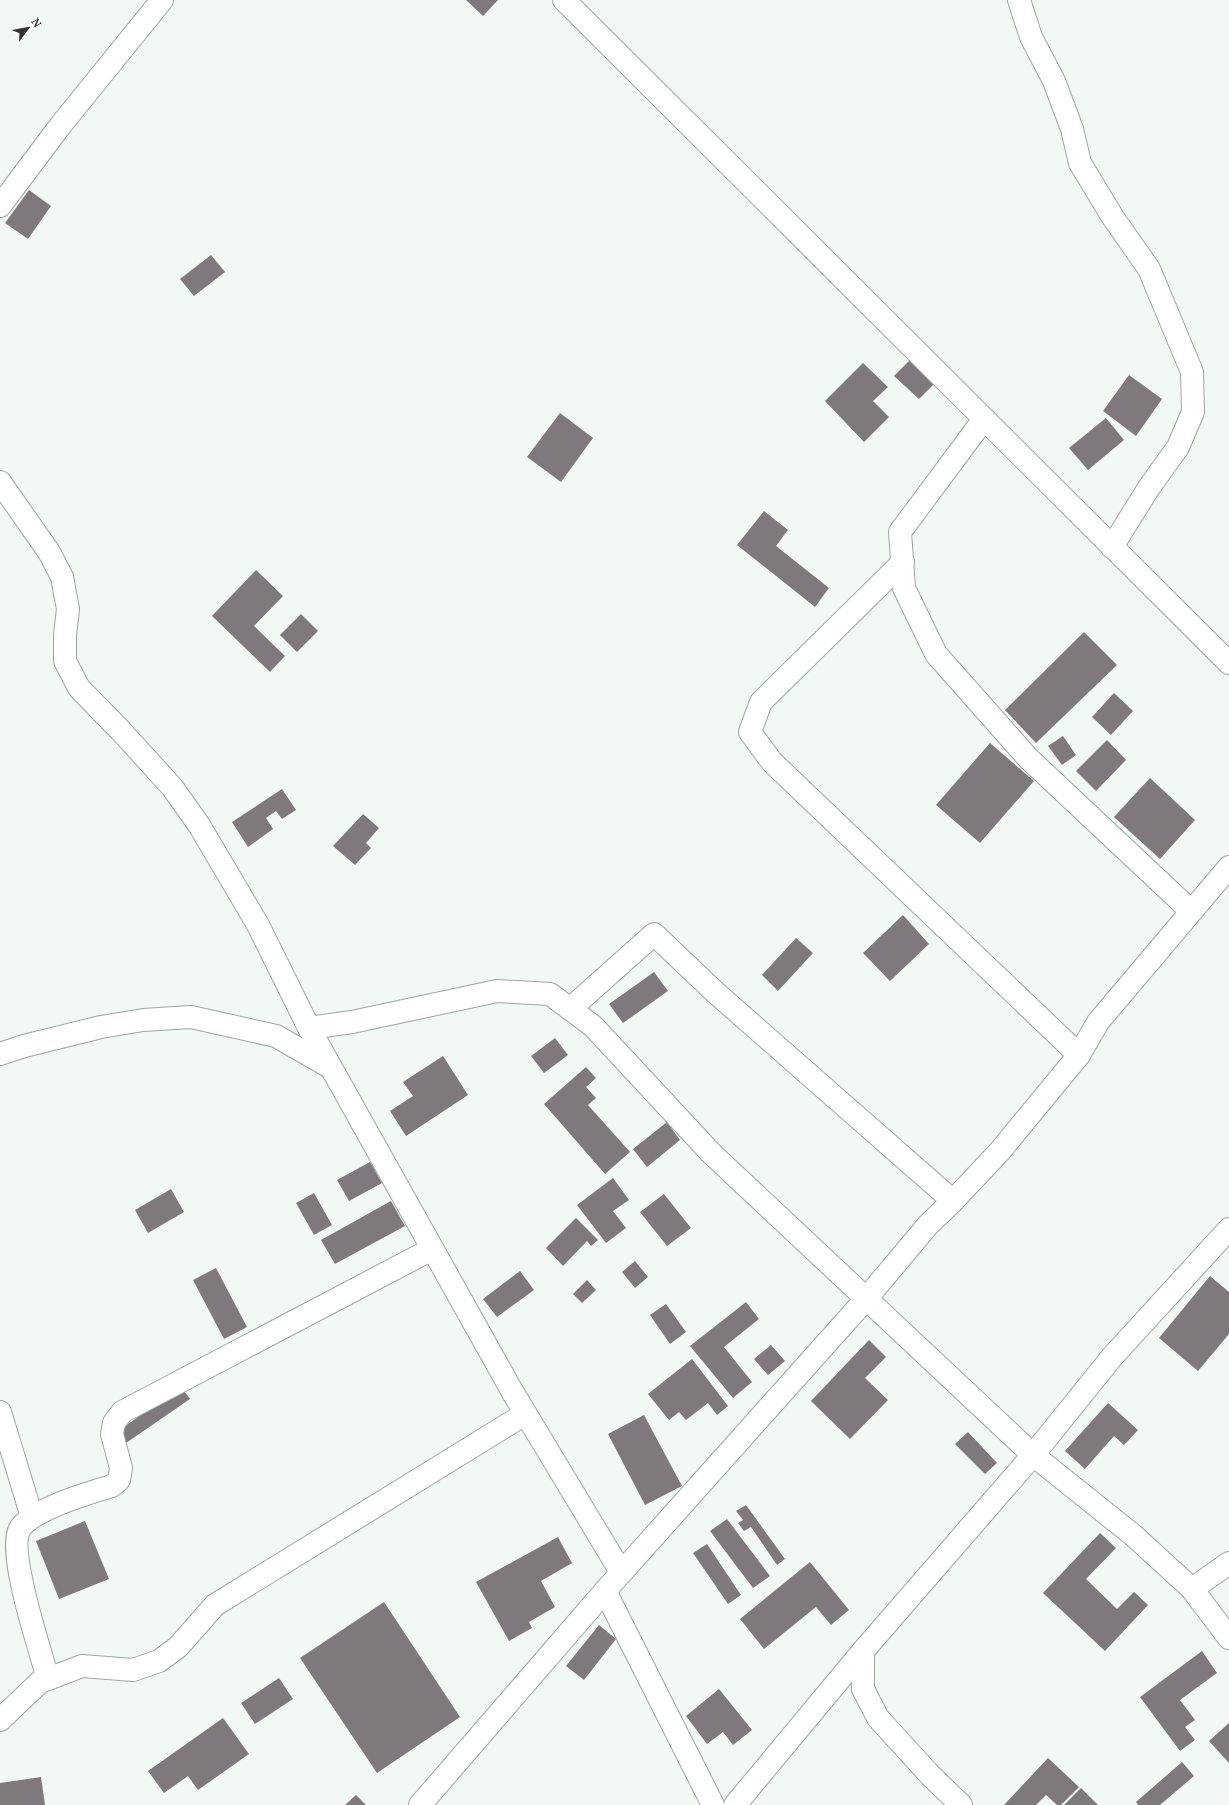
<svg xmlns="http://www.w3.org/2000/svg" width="1229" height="1805" font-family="'Noto Serif',serif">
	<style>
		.building { fill: #7f797d }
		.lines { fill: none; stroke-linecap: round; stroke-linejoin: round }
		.minor-casing { stroke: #9fa5a1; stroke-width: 24 }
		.minor { stroke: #fff; stroke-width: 22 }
	</style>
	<rect width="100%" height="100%" fill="#f2f9f4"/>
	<g class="building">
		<polygon points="466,0 498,0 483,16"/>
		<polygon points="29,190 51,206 28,239 5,223"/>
		<polygon points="211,255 225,272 194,296 180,279"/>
		<polygon points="910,360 935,383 919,399 894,376"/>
		<polygon points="863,363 888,387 873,401 889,417 864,442 825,401"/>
		<polygon points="1129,375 1162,399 1136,436 1103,411"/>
		<polygon points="560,413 593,438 561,482 527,457"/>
		<polygon points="1106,418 1124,440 1088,470 1069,448"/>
		<polygon points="764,511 788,530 776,546 829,588 815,607 737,545"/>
		<polygon points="256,570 283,596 254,626 285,656 270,672 212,616"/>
		<polygon points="301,614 318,631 297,652 280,635"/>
		<polygon points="1084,632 1117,665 1036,743 1005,710"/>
		<polygon points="1114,693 1133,711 1111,735 1092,717"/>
		<polygon points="1063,736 1076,755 1062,765 1048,746"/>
		<polygon points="1107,740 1126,760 1096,791 1076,771"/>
		<polygon points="990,743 1034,781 980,843 936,805"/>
		<polygon points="1150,778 1195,820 1160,859 1114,817"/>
		<polygon points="282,789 296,810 282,819 276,811 266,818 273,829 248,847 232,822"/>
		<polygon points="363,814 379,828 366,843 371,848 355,865 333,846"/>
		<polygon points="903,915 929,944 890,981 863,953"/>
		<polygon points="796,938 813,953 778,991 762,975"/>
		<polygon points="654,972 668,991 623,1023 609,1004"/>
		<polygon points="555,1038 568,1055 544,1073 531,1056"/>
		<polygon points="443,1056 468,1095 406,1136 390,1111 413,1096 403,1082"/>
		<polygon points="586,1067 596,1078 586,1087 596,1098 588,1105 630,1152 605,1174 544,1104"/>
		<polygon points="667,1122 680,1140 647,1167 633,1149"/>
		<polygon points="370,1162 382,1183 349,1201 337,1180"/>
		<polygon points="613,1178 629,1200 613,1211 626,1228 606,1243 577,1205"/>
		<polygon points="171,1189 184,1212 148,1233 135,1210"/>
		<polygon points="314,1193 332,1225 314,1235 296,1203"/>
		<polygon points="664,1194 691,1228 667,1246 640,1212"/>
		<polygon points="391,1201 405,1226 335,1264 321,1240"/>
		<polygon points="576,1218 598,1240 591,1246 587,1241 563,1266 546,1248"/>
		<polygon points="635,1261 648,1277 635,1288 622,1272"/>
		<polygon points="216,1268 247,1327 224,1339 193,1280"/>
		<polygon points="520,1271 534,1290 497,1317 483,1299"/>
		<polygon points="1210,1276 1229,1292 1229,1334 1198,1371 1159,1338"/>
		<polygon points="587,1280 596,1290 582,1303 573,1294"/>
		<polygon points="746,1302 759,1319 724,1347 752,1382 733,1398 690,1346"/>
		<polygon points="666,1304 686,1332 670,1344 650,1315"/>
		<polygon points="869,1340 886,1357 865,1378 888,1400 850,1439 811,1401"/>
		<polygon points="771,1345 785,1361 768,1375 754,1359"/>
		<polygon points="692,1359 728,1406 717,1415 708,1403 686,1420 679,1412 669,1420 648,1394"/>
		<polygon points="181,1387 190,1399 126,1443 118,1431"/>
		<polygon points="1108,1403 1138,1430 1124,1445 1114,1436 1085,1469 1065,1451"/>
		<polygon points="644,1415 682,1486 645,1505 608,1434"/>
		<polygon points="968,1432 997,1463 985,1474 955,1444"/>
		<polygon points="746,1505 785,1559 777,1565 751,1527 744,1531 738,1523 743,1520 736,1511"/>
		<polygon points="727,1519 770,1576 753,1588 710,1531"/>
		<polygon points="85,1521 109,1579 59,1599 36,1541"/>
		<polygon points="1100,1533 1116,1548 1086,1579 1117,1609 1134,1592 1148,1605 1105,1651 1043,1593"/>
		<polygon points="558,1537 572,1563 541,1581 555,1607 529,1622 532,1628 509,1641 476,1582"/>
		<polygon points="707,1544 741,1595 728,1604 693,1553"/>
		<polygon points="810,1562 849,1610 831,1625 816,1607 764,1649 740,1619"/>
		<polygon points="384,1602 460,1717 377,1773 300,1658"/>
		<polygon points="599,1625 616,1639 584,1680 566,1666"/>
		<polygon points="1202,1651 1217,1673 1180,1700 1195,1720 1185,1727 1195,1740 1180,1751 1140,1697"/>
		<polygon points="279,1678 293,1699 255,1724 241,1703"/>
		<polygon points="719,1689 752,1730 733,1745 723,1732 707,1744 686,1716"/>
		<polygon points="223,1718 249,1754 198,1790 188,1776 164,1793 148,1771"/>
		<polygon points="1229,1723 1229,1763 1209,1741"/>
		<polygon points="1048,1758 1079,1787 1061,1805 1057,1805 1046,1795 1036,1805 1004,1805"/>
		<polygon points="1182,1762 1194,1776 1160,1805 1138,1805 1136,1802"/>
		<polygon points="41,1777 45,1805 0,1805 0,1783"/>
		<polygon points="1081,1788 1098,1805 1064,1805"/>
		<polygon points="356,1795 366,1805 345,1805"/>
	</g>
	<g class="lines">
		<defs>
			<g id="minor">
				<polyline points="564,0 1229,663"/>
				<polyline points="1019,0 1031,37 1054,81 1072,129 1080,163 1112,216 1149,269 1192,372 1193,412 1178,447 1148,489 1112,547"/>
				<polyline points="0,206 60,126 162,0"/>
				<polyline points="984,419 900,532 904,588 936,654 1028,758 1191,911"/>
				<polyline points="0,482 49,552 62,577 68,609 65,635 65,661 79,688 121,731 172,787 199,825 258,925 309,1028 512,1391 621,1572"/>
				<polyline points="903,562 761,702 750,732 772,762 1079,1055"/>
				<polyline points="570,1009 654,934 716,993 953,1201"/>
				<polyline points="309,1028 352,1022 497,991 550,994 593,1026 711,1153 1033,1455 1133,1535 1192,1589 1229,1638"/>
				<polyline points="0,1054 24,1046 101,1027 143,1020 191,1017 276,1036 330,1067"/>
				<polyline points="0,1412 32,1517"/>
				<polyline points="1192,1589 1229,1563"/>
				<polyline points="605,1591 713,1805"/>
				<polyline points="863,1651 863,1689 878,1718 931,1776 961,1805"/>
				<path d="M48 1679C41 1652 5 1548 21 1527 37 1508 88 1493 112 1486L119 1480 121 1468 112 1434 114 1423 122 1412 432 1249"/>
				<polyline points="0,1720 40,1682 82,1666 133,1670 159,1661 178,1647 215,1605 525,1414"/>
				<polyline points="420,1805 605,1591 866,1299 928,1225 953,1201 1000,1151 1079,1055 1098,1022 1229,867"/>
				<polyline points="735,1805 863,1651 1033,1455 1112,1357 1229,1229"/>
			</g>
		</defs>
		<use href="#minor" class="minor-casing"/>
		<use href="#minor" class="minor"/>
	</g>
	<g transform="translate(28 28) rotate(58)" stroke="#ffffff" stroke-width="3" paint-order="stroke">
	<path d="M0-3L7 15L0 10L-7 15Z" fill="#303331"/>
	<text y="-6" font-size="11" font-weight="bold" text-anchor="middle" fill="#303331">N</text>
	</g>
</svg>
